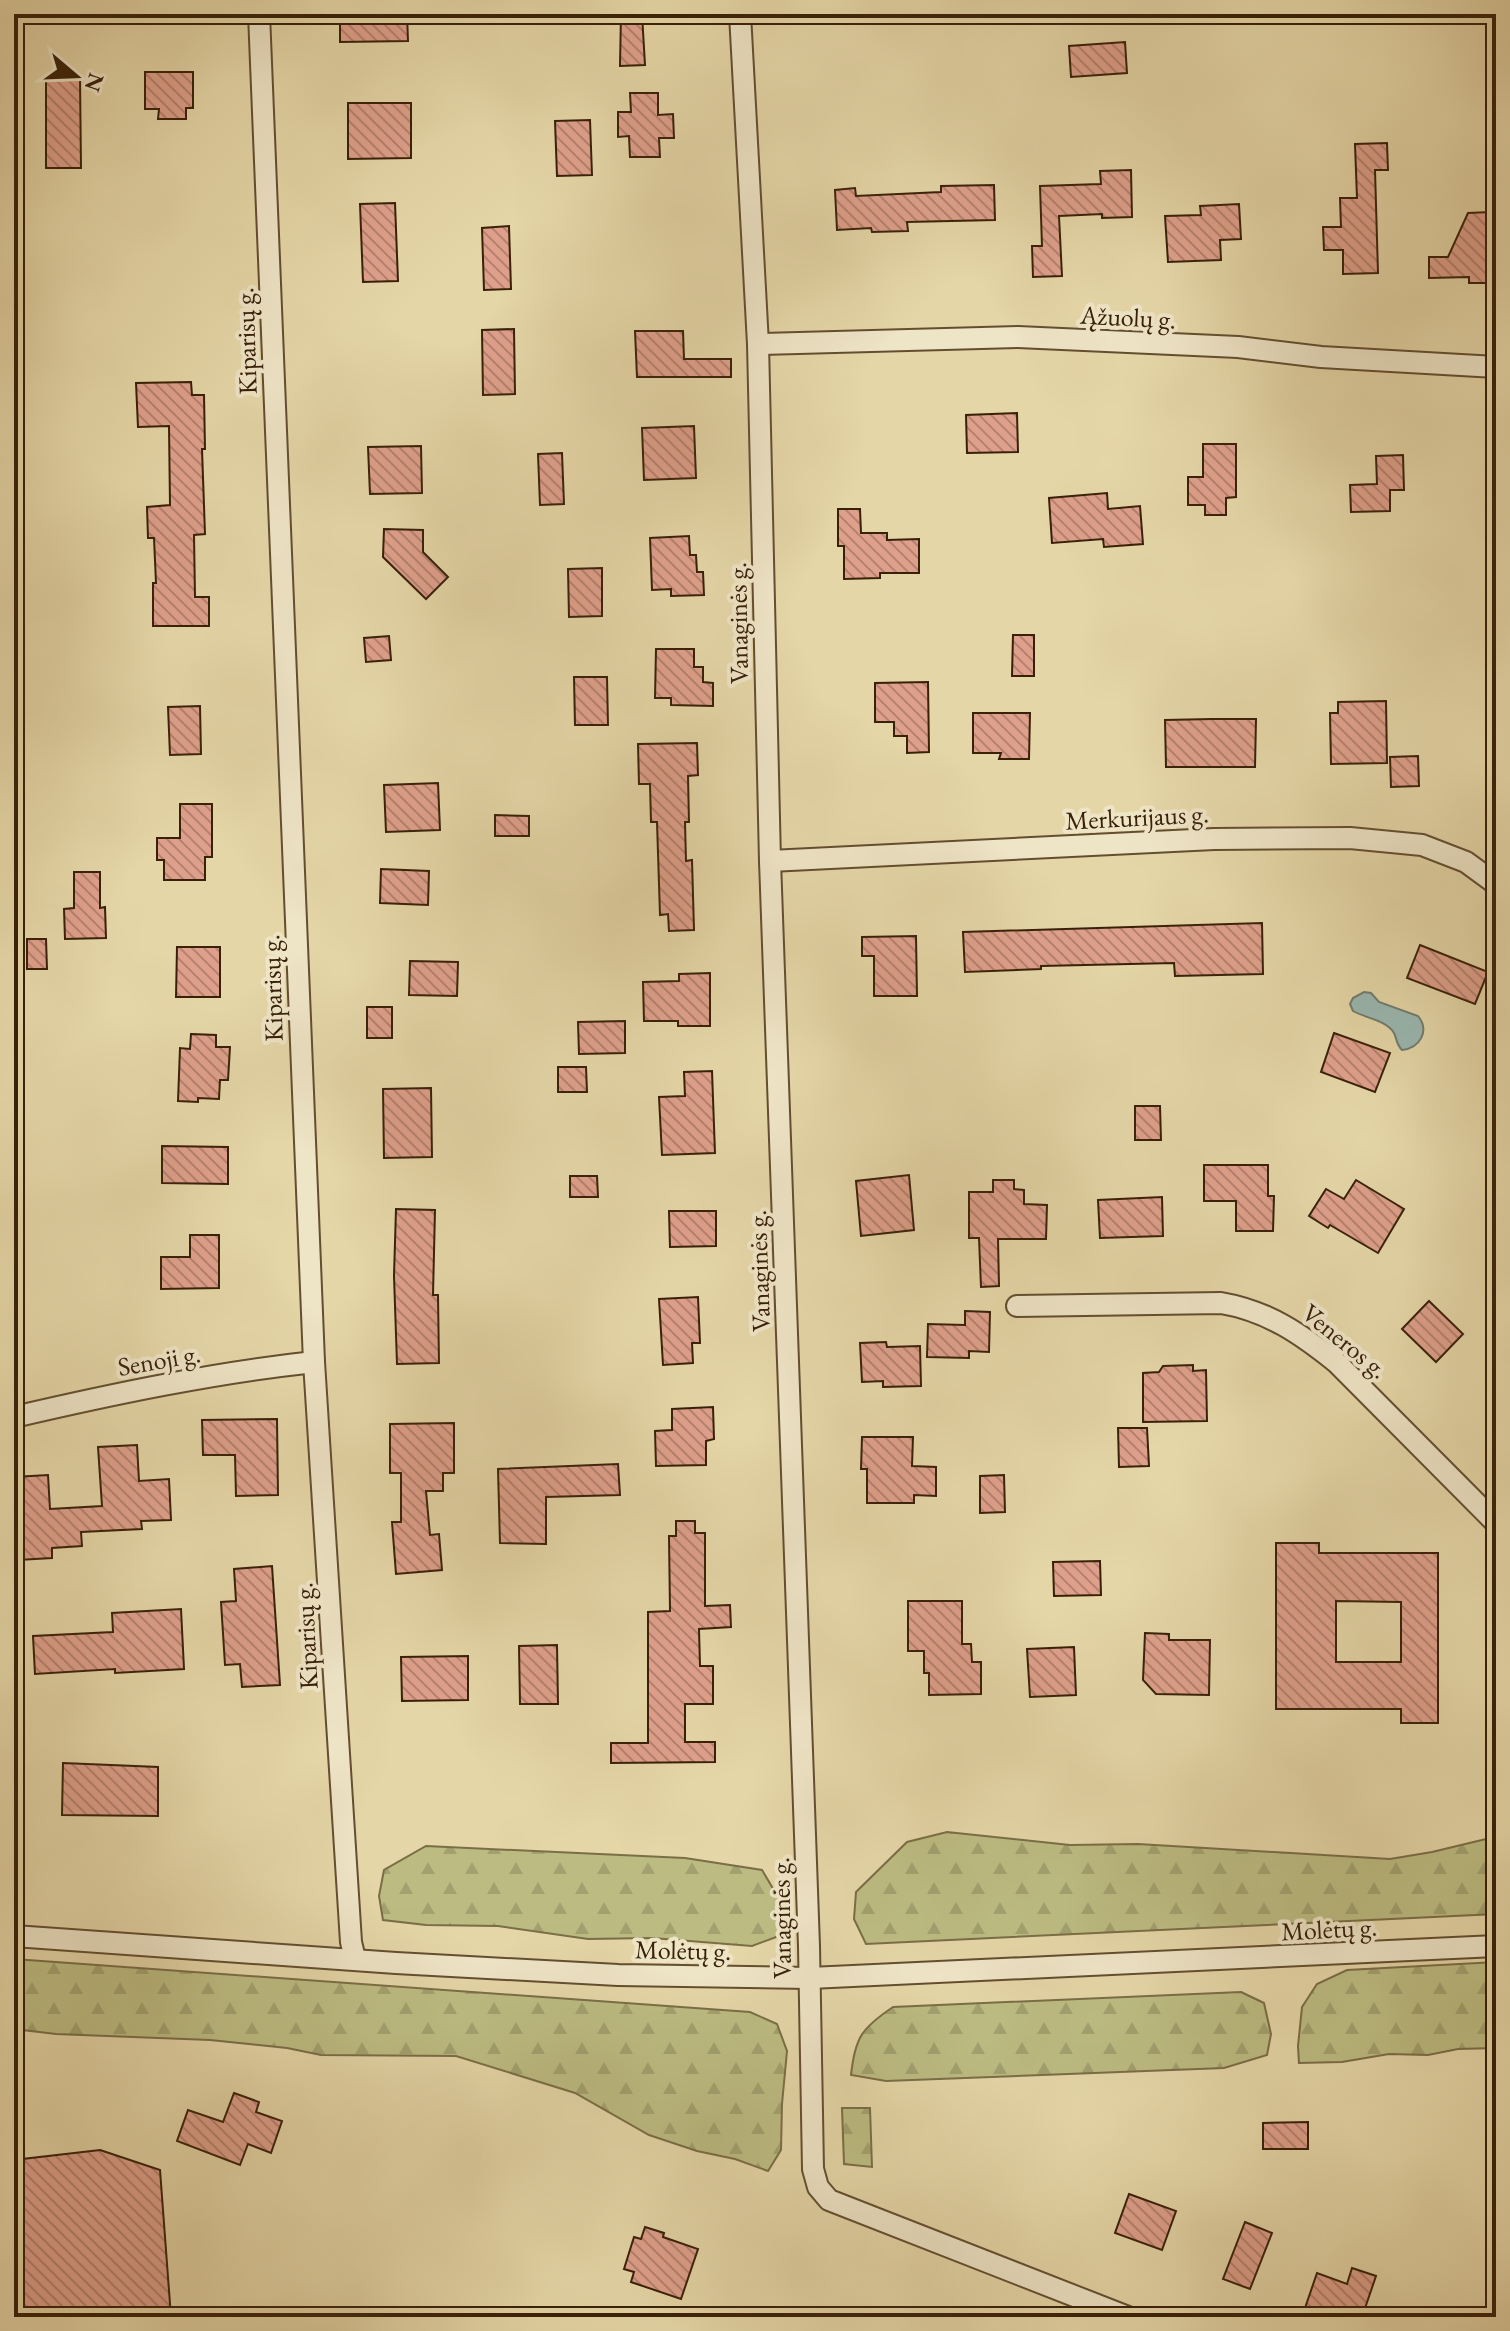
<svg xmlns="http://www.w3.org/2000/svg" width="1510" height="2331" font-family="'EB Garamond',serif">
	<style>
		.forest { fill: url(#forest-firs); stroke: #7a6e46; stroke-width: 2 }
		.water { fill: #99b7b1; stroke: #727b6e; stroke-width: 2 }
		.building { fill: url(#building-back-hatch); stroke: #382009; stroke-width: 2; fill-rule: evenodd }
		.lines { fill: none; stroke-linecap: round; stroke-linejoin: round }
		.minor-casing { stroke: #634e30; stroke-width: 24 }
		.minor { stroke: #eee4c6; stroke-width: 20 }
		.labels { text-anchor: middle; stroke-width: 8; stroke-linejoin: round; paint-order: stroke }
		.street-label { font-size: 26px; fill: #382009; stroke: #eee4c6 }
	</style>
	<defs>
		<pattern id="forest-firs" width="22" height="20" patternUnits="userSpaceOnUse" patternTransform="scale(2)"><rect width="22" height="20" fill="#bcbc82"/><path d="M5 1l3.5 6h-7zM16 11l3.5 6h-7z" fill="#a2a16f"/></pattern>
		<pattern id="building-back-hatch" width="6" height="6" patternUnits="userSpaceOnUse" patternTransform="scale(2)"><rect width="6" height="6" fill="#dfa08b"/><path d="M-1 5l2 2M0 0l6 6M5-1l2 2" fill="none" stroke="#b68270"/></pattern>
	</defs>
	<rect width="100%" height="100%" fill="#e5d6a7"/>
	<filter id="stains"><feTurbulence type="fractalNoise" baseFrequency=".0025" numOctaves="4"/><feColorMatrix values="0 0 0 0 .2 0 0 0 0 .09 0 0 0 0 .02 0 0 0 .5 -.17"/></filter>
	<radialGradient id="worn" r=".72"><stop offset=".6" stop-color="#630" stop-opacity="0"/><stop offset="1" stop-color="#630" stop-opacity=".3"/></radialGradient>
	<g class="forest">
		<polygon points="947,1832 1070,1845 1138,1844 1390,1859 1432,1852 1486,1839 1496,1840 1496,1914 866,1944 854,1919 856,1892 907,1842"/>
		<polygon points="426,1846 685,1858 762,1870 778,1897 779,1936 752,1946 652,1938 588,1939 498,1926 426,1925 383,1920 379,1896 384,1870"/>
		<polygon points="14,1959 750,2012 777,2024 787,2051 782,2104 781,2150 768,2171 735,2159 697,2151 649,2135 575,2093 456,2056 321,2055 287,2048 210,2040 56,2034 14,2029"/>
		<polygon points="1496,1962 1496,2048 1458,2049 1428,2055 1389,2054 1342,2062 1299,2063 1298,2046 1302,2007 1317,1984 1347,1970"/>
		<path d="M1241 1992 1264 2003 1271 2034 1267 2055 1224 2068 886 2081 851 2075C855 2037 862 2028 893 2007Z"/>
		<polygon points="842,2108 870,2108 872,2167 844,2164"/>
	</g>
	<path class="water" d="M1364 992 1371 993 1379 1002 1418 1016C1430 1031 1420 1048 1402 1050 1396 1044 1397 1039 1394 1033 1386 1020 1365 1018 1353 1011L1350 1004 1353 998Z"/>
	<g class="building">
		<polygon points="340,14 407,14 408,41 340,42"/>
		<polygon points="621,14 642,14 645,65 620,66"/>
		<polygon points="1125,42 1127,73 1071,77 1069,46"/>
		<polygon points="145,72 193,72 193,108 186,108 186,119 158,119 159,109 145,109"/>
		<polygon points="80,78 81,168 46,168 46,79"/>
		<polygon points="630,93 658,93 658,115 673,114 674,138 659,138 660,157 630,157 629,136 618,137 618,112 631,112"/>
		<polygon points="348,103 411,103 411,158 348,159"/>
		<polygon points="590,120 592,175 557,176 555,121"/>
		<polygon points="1387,143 1388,170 1375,170 1378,273 1343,274 1343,250 1324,250 1323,227 1341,227 1340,198 1357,198 1355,144"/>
		<polygon points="1131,170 1132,217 1102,218 1102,214 1059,216 1062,276 1033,277 1032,246 1042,246 1040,186 1101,184 1100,171"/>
		<polygon points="994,185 995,220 907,222 908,231 872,232 871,228 837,230 835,190 855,188 856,196 941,192 941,186"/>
		<polygon points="395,203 398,281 363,282 360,204"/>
		<polygon points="1239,204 1241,239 1220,240 1221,260 1168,262 1165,216 1201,215 1200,206"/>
		<polygon points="1490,212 1491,283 1469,283 1469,277 1429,278 1429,257 1448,257 1468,213"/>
		<polygon points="509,226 511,289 484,290 482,228"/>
		<polygon points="514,329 515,394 483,395 482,330"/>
		<polygon points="635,331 683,331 684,359 731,359 731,377 637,377"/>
		<polygon points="191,382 192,395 204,395 205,449 202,449 205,534 194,535 195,597 209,597 209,626 153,626 153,583 156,583 154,538 148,538 147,507 170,505 169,426 138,427 136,383"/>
		<polygon points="1017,413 1018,452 967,453 966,415"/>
		<polygon points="694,426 696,478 644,480 642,428"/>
		<polygon points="1203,444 1236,444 1236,497 1226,498 1226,515 1205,515 1205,505 1188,505 1188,477 1203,477"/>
		<polygon points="421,446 422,493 370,494 368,447"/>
		<polygon points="562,453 564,504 540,505 538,454"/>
		<polygon points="1403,455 1404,490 1390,490 1390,511 1351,512 1350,485 1377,484 1376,456"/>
		<polygon points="1107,493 1108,509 1140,506 1143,544 1104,547 1103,539 1052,543 1049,498"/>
		<polygon points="838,509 860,509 861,533 887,533 887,540 919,539 919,573 880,573 880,578 844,579 844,546 838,546"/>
		<polygon points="384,529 423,530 423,552 448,577 426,599 383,557"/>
		<polygon points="689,536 690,555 696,555 697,572 703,572 704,595 671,596 671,589 652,590 650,538"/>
		<polygon points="602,568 602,616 569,617 568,569"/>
		<polygon points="1013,635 1034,635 1034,676 1012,676"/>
		<polygon points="389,636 391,660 366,662 364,638"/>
		<polygon points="656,649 694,649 694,667 703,667 703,682 713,683 713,706 671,705 671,698 655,698"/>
		<polygon points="574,677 607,677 608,725 575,725"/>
		<polygon points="928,682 929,752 907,753 907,736 894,736 894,722 875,722 875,683"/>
		<polygon points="1386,701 1387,763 1331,764 1330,713 1338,713 1338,702"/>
		<polygon points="200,706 201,754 170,755 168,707"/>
		<polygon points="973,713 1030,713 1029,759 999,759 1001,753 973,753"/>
		<polygon points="1212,719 1256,719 1255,767 1166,767 1165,720"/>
		<polygon points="697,743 698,775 688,776 689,822 685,822 686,861 692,860 694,930 669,931 668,914 660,915 657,822 651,822 650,784 639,784 638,744"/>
		<polygon points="1418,756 1419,786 1391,787 1390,757"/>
		<polygon points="438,783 440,830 386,832 384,785"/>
		<polygon points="180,804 212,804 212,857 205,857 205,880 164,880 164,860 157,860 157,838 180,838"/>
		<polygon points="495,815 529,816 529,836 495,836"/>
		<polygon points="381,869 429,871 428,905 380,903"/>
		<polygon points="74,872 100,872 100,908 105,907 106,938 65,939 64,909 74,908"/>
		<polygon points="1262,923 1263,974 1175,976 1174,963 1041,966 1041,969 965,972 963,932"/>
		<polygon points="916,936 917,996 874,996 874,956 862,956 862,937"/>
		<polygon points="27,939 46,939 47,969 27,969"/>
		<polygon points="1420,945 1488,972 1475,1004 1407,978"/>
		<polygon points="177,947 220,947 220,997 176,997"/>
		<polygon points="410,961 458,962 457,996 409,995"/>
		<polygon points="710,973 710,1026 678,1026 678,1021 644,1021 643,982 679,981 679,974"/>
		<rect x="367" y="1007" width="25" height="31"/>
		<polygon points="625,1021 625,1053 579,1054 578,1022"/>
		<polygon points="1334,1033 1390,1053 1375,1092 1321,1072"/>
		<polygon points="191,1034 216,1035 216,1047 230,1047 228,1080 220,1080 219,1099 198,1098 198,1102 178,1101 180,1048 190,1049"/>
		<polygon points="558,1067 586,1067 587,1092 558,1092"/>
		<polygon points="712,1071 715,1153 662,1155 659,1097 685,1096 684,1072"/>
		<polygon points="431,1088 432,1157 384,1158 383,1089"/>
		<polygon points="1135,1106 1160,1106 1161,1140 1135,1140"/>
		<polygon points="162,1146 228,1147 228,1184 162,1183"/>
		<polygon points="1204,1165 1268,1165 1268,1196 1274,1196 1273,1231 1236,1231 1236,1201 1204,1201"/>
		<polygon points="909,1175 914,1230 861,1236 856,1181"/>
		<polygon points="570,1176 597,1176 598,1197 570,1197"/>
		<polygon points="993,1180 1014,1180 1014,1189 1024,1190 1024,1204 1047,1205 1046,1239 998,1239 999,1286 981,1287 979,1238 969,1238 969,1192 993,1192"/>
		<polygon points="1356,1180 1404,1209 1378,1253 1330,1225 1328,1228 1309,1216 1326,1189 1344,1199"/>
		<polygon points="1162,1197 1163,1236 1100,1238 1098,1200"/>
		<polygon points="396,1209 435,1210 433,1295 438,1295 439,1363 397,1364 394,1276"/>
		<polygon points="669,1211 716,1211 716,1246 670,1247"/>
		<polygon points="190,1235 219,1235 219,1288 161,1289 161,1257 190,1257"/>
		<polygon points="698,1297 700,1343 692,1343 693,1363 663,1365 659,1299"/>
		<polygon points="1429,1301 1463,1334 1436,1362 1402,1329"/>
		<polygon points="965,1311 990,1312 989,1352 969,1351 969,1358 927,1357 928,1324 965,1325"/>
		<polygon points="886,1342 887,1347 920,1346 921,1386 883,1387 883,1381 862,1382 860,1343"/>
		<polygon points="1193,1365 1193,1371 1206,1370 1207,1421 1143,1422 1143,1373 1159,1372 1163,1366"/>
		<polygon points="713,1407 714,1439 706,1441 706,1465 656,1466 655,1431 672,1430 672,1409"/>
		<polygon points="277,1419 278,1495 236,1496 235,1455 203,1455 202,1420"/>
		<polygon points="454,1423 454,1473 443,1473 443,1491 426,1491 430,1535 439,1534 442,1570 396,1574 392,1522 401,1522 401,1473 390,1473 390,1424"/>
		<polygon points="1118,1428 1147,1428 1149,1466 1119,1467"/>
		<polygon points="862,1437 913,1437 912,1466 936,1467 936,1496 914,1495 914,1503 867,1503 867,1469 861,1469"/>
		<polygon points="137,1445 139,1481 169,1479 171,1520 141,1521 142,1529 81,1532 82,1546 52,1548 52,1558 18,1560 14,1477 48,1475 50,1509 102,1506 98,1447"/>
		<polygon points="618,1464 620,1495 546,1497 546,1544 500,1543 498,1469"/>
		<polygon points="1004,1475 1005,1512 980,1513 980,1476"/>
		<polygon points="676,1521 695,1521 695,1533 705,1533 705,1606 730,1605 731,1627 699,1629 700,1666 713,1666 713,1704 685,1704 685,1742 715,1742 715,1762 611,1763 611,1743 648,1743 648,1612 670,1611 669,1536 676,1536"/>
		<path d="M1276 1543H1319V1553H1438V1723H1401V1709H1276ZM1336 1601 1401 1602V1662H1336Z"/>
		<polygon points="1100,1561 1101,1595 1054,1596 1053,1562"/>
		<polygon points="272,1566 280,1685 242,1687 240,1664 225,1665 221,1602 236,1601 234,1569"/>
		<polygon points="908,1601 962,1601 962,1644 971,1644 972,1662 981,1662 981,1694 929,1695 929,1673 924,1673 924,1651 908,1651"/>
		<polygon points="181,1609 184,1669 115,1673 115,1669 35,1674 33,1636 113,1632 112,1613"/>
		<polygon points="1145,1633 1169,1634 1169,1640 1210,1640 1209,1695 1156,1694 1143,1680"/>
		<polygon points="557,1645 558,1704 520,1704 519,1646"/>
		<polygon points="1074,1647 1076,1695 1030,1697 1027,1649"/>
		<polygon points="468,1656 468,1700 402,1701 401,1657"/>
		<polygon points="63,1763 158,1767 158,1816 62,1815"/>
		<polygon points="234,2093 259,2102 256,2112 282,2121 271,2153 248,2144 240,2165 177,2141 188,2110 223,2122"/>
		<polygon points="1308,2122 1308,2149 1263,2149 1263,2123"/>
		<polygon points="100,2150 160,2170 171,2317 14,2317 14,2160"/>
		<polygon points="1129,2194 1176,2211 1162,2250 1115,2233"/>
		<polygon points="1245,2222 1272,2233 1250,2289 1223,2279"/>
		<polygon points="645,2227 664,2233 663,2237 698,2249 681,2299 631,2282 634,2272 624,2269 634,2237 641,2239"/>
		<polygon points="1352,2268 1376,2276 1362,2317 1332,2317 1305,2308 1317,2273 1347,2284"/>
	</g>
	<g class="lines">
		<defs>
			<g id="minor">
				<polyline points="259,14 314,1362 351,1942 355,1959"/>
				<polyline points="740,14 758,344 770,861 809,1946 813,2169 818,2187 829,2200 1128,2317"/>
				<polyline points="758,344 1018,337 1238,347 1321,357 1496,367"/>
				<polyline points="770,861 1214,839 1350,838 1422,845 1466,862 1496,884"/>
				<path d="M1017 1306 1221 1303C1268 1311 1301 1334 1337 1363L1496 1523"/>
				<path d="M14 1417C113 1394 213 1373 314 1362"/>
				<polyline points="14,1936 396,1963 618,1975 810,1978 1496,1946"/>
			</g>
		</defs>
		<use href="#minor" class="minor-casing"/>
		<use href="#minor" class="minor"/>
	</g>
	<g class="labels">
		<g class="street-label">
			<text transform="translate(1128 317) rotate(3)" y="9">Ąžuolų g.</text>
			<text transform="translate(246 341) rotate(-92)" y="9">Kiparisų g.</text>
			<text transform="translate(738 623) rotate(-91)" y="9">Vanaginės g.</text>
			<text transform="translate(1137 817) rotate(-3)" y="9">Merkurijaus g.</text>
			<text transform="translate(272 988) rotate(-92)" y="9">Kiparisų g.</text>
			<text transform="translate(759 1271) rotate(-92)" y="9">Vanaginės g.</text>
			<text transform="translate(1345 1341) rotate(39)" y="9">Veneros g.</text>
			<text transform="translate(159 1360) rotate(-10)" y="9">Senoji g.</text>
			<text transform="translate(306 1636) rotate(-93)" y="9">Kiparisų g.</text>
			<text transform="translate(781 1918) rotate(-91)" y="9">Vanaginės g.</text>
			<text transform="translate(1329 1929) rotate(-3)" y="9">Molėtų g.</text>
			<text transform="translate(683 1950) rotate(1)" y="9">Molėtų g.</text>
		</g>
	</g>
	<rect width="1510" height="2331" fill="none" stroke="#e5d6a7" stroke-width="48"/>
	<rect x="16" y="16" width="1478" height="2299" fill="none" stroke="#382009" stroke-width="4"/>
	<rect x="24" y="24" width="1462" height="2283" fill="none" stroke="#382009" stroke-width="2"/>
	<g transform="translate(76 76) rotate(109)" stroke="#eee4c6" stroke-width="6" paint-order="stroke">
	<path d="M0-6L14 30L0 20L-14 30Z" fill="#382009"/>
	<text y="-12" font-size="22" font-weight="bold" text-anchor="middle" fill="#382009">N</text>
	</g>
	<rect width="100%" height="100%" filter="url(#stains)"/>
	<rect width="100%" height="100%" fill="url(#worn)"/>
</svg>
